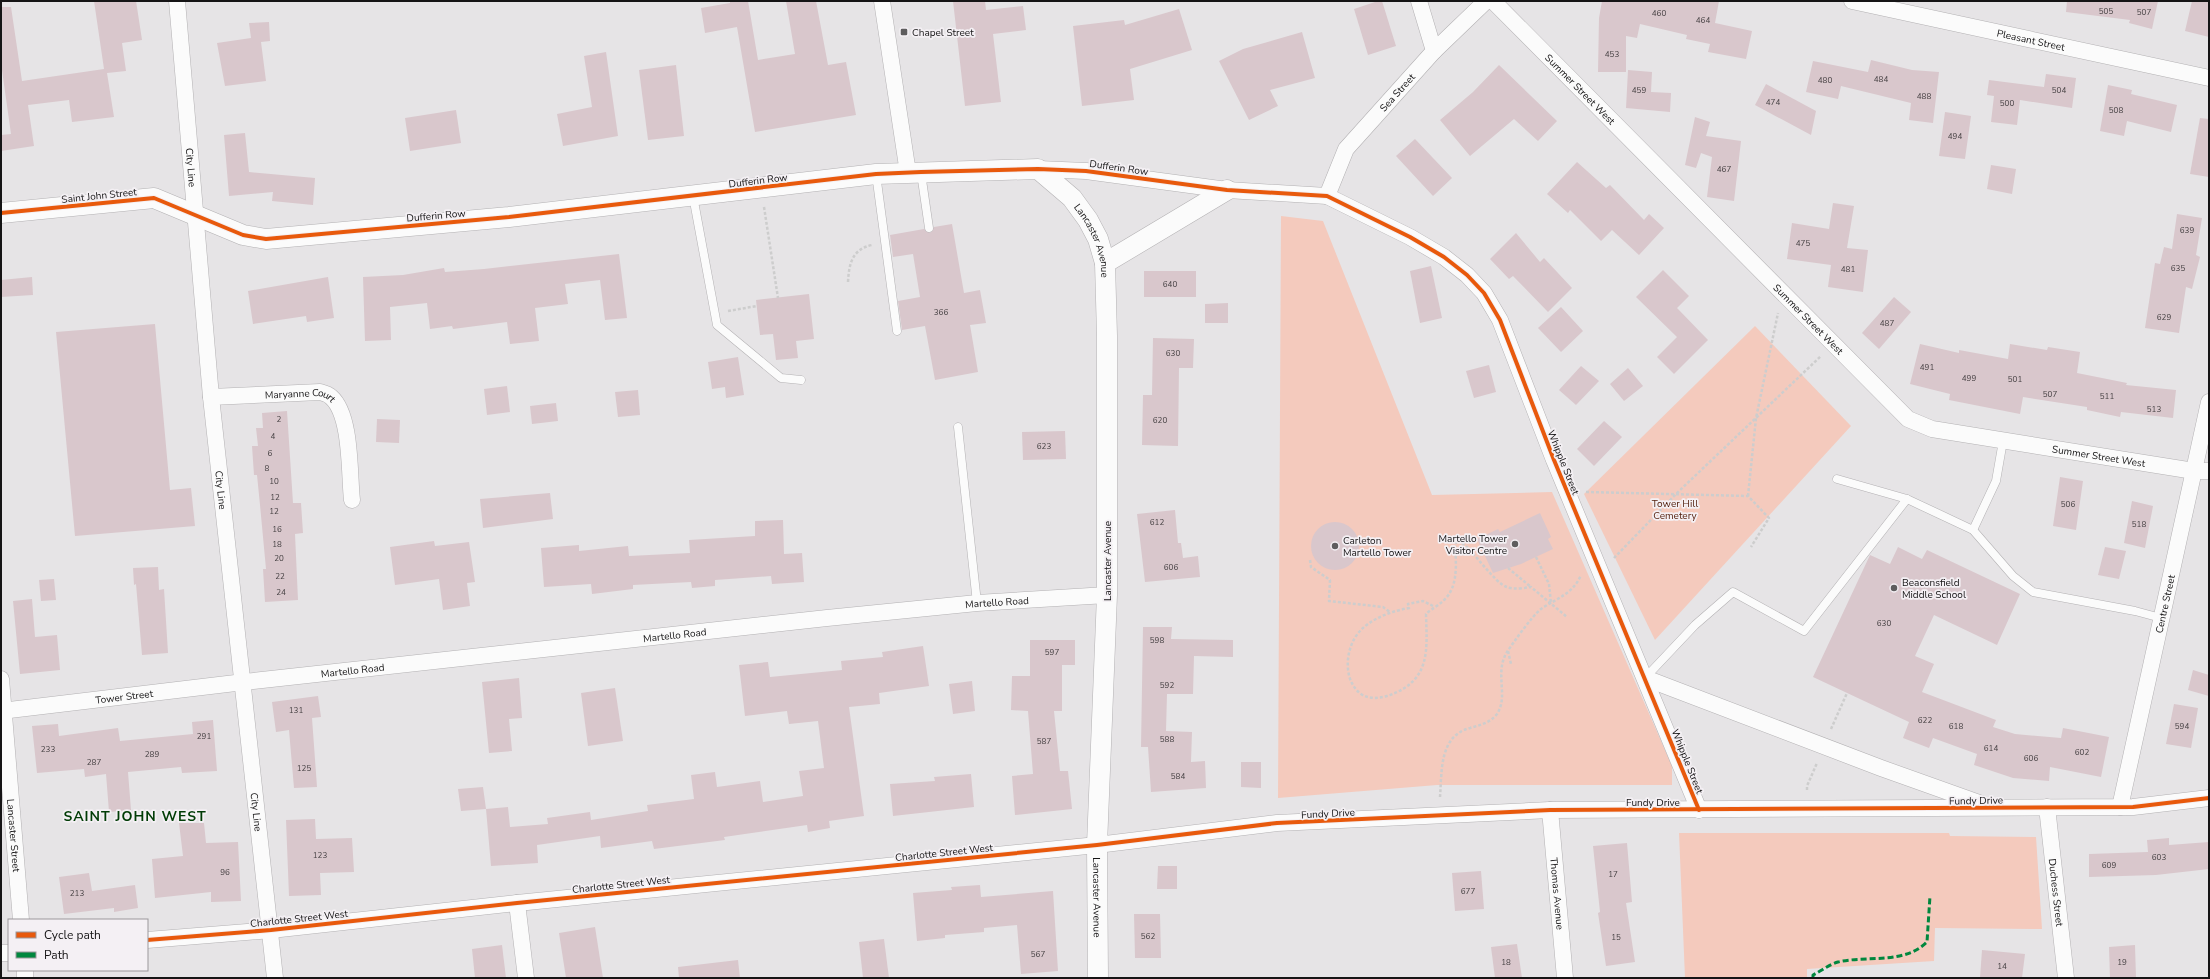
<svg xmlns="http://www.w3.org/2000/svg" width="2210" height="979" font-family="'Nunito Sans',sans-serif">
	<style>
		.green { fill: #f4cabd }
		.building { fill: #d9c7cc }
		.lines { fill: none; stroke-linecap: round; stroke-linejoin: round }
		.service-casing { stroke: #b3b1b3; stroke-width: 9 }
		.minor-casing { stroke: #b3b1b3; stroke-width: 17 }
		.tertiary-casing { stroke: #b3b1b3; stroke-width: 21 }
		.path { stroke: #cdcdcd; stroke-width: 2.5; stroke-dasharray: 3 2; stroke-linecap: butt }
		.service { stroke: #fbfbfb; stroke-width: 8 }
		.minor { stroke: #fbfbfb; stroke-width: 16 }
		.tertiary { stroke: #fbfbfb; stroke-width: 20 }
		.quiet { stroke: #00873e; stroke-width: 3; stroke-dasharray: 6 3; stroke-linecap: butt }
		.cycleway-casing { stroke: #f4f0f4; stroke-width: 6 }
		.cycleway { stroke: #e8590c; stroke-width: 4 }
		.poi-dot { fill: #5e5d5e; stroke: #f4f0f4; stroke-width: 1.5 }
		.labels { text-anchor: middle; stroke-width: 3.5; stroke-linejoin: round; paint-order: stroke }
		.number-label { font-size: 8px; fill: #464143 }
		.poi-label { font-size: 10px; fill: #151415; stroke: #f4f0f4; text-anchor: start }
		.street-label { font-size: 10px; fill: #151415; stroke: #f4f0f4 }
		.park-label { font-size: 10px; fill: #531e0b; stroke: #f4f0f4 }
		.district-label { font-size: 14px; font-weight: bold; letter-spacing: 1px; fill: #013c06; stroke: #f4f0f4 }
	</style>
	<rect width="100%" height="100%" fill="#e6e4e6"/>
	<g class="green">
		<polygon points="1281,216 1323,221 1432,495 1552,492 1672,766 1672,785 1437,785 1278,798"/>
		<polygon points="1755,326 1851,426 1655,640 1584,494"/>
		<polygon points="1679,833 1949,833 1950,836 2036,837 2042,929 1935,928 1934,961 1807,969 1807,978 1685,978"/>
	</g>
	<g class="building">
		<polygon points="94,1 136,1 142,40 122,43 126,71 107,73 114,117 72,122 69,100 28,105 34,146 1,151 1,135 11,134 1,63 1,7 11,7 22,81 104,69"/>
		<polygon points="730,1 748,1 758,60 795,54 786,1 816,1 828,65 846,62 856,115 755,132 737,27 705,33 701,8 730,3"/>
		<polygon points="953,1 985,1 986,10 1023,6 1026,30 993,34 1001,102 965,106"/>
		<polygon points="1378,1 1382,1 1396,46 1368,55 1354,9"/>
		<polygon points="1602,1 1719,1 1715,23 1752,31 1746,59 1708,52 1710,44 1686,39 1687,35 1640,24 1637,38 1626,36 1626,72 1598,72 1599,18"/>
		<polygon points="2067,1 2158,1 2152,29 2129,23 2130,20 2066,12"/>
		<polygon points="2192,1 2209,1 2209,37 2185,31"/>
		<polygon points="1179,9 1192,50 1130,69 1134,100 1082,106 1073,26 1124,20 1125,25"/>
		<polygon points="269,22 270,41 261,42 266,81 225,86 217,43 251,38 249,23"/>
		<polygon points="1302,32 1315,78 1270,90 1278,106 1249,120 1219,61 1243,49"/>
		<polygon points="606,52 618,136 563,146 557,114 592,107 584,56"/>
		<polygon points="1871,60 1912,70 1939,72 1933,123 1909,120 1911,103 1841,86 1838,99 1806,92 1813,61 1868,72"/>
		<polygon points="676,65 684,136 648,140 639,70"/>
		<polygon points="1499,65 1557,121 1538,141 1514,119 1470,156 1440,120 1473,92"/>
		<polygon points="1628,70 1652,72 1651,92 1671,93 1670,112 1626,108"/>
		<polygon points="2046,74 2076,78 2072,108 2020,100 2017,125 1991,122 1994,96 1987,95 1989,80 2044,87"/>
		<polygon points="1766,84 1816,111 1811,135 1755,105"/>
		<polygon points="2108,85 2132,90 2131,94 2177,105 2171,132 2127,121 2124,136 2100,131"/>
		<polygon points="456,110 461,143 410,151 405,118"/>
		<polygon points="1945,112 1971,116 1965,159 1939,156"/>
		<polygon points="1695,117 1710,122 1706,136 1741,141 1734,201 1707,197 1712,157 1701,153 1696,168 1685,165"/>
		<polygon points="2200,118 2209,119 2209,177 2190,174"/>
		<polygon points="245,133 249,172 315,178 313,205 272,201 273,192 229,196 224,135"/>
		<polygon points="1415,139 1452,178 1433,196 1396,156"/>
		<polygon points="1577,162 1606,188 1610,185 1644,220 1649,214 1664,228 1639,255 1612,230 1601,241 1570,210 1568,213 1547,194"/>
		<polygon points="1991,165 2016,169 2012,194 1987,189"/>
		<polygon points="1833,203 1854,206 1847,248 1868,250 1863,292 1828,287 1831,265 1787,259 1792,223 1829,229"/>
		<polygon points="2177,214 2202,218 2196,255 2200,257 2192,289 2186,287 2179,333 2145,328 2155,263 2160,264 2164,247 2172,249"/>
		<polygon points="952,224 964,293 980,290 986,323 970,325 978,372 935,380 925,326 902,330 898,301 920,297 913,254 893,257 890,235 924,229 930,233 934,227"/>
		<polygon points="1516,233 1540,262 1544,258 1572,288 1548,312 1513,276 1509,279 1490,259"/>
		<polygon points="619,254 627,318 605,320 600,280 565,284 568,304 535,308 539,341 510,344 507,322 453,329 452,326 430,329 427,303 390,307 391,340 365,341 363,277 403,275 444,268 445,272 484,269"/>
		<polygon points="1431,266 1442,318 1420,323 1410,271"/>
		<polygon points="1663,270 1689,296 1677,308 1708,340 1674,374 1657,357 1677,337 1636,297"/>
		<rect x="1144" y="271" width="52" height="26"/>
		<polygon points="32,277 33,295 1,297 1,280"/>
		<polygon points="328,277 334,318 307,322 306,316 253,324 248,291"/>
		<polygon points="809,294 814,339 796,341 798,358 776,360 773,334 760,335 756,300"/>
		<polygon points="1894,297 1911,312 1879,349 1862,333"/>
		<polygon points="1228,303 1228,323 1205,323 1205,304"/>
		<polygon points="1561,307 1583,331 1561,352 1538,328"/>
		<polygon points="155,324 170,490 191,488 195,526 75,536 56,332"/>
		<polygon points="1153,338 1194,339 1193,368 1179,368 1178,446 1142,445 1143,395 1152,395"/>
		<polygon points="1920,344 1959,353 1959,350 2008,359 2010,344 2047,350 2048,347 2080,352 2077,373 2127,383 2126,385 2176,390 2173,418 2121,412 2120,417 2087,410 2087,407 2023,397 2020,414 1949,400 1950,394 1910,384"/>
		<polygon points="738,357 744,395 726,398 725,387 712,389 708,362"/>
		<polygon points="1489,365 1496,392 1474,398 1466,371"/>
		<polygon points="1581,366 1599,381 1576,405 1559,390"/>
		<polygon points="1628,368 1643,386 1624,401 1610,384"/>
		<polygon points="507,386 510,412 487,415 484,389"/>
		<polygon points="638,390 640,415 618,417 615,392"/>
		<polygon points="556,403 558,421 532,424 530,406"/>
		<polygon points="287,411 293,503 301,503 303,533 295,534 298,600 265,602 263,569 266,569 260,505 257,475 254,475 252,446 258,446 256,428 263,428 262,413"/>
		<polygon points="377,419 400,420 399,443 376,442"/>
		<polygon points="1604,421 1622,437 1594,466 1577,449"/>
		<polygon points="1065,431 1066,459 1023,460 1022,432"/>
		<polygon points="2060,477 2083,481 2076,530 2053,526"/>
		<polygon points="550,493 553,519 483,528 480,499"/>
		<polygon points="2132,501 2153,506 2145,548 2124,543"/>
		<polygon points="1175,510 1178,543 1181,543 1183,558 1198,556 1200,577 1145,582 1137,514"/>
		<polygon points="1540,513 1551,537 1548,539 1553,549 1521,564 1493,573 1477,539 1498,529 1500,532"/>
		<polygon points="783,520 784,554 802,553 804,582 772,584 771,576 715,580 715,586 692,588 691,582 633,585 633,589 592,594 591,584 544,587 541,548 579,545 579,551 628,546 629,556 690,553 689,540 755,536 755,521"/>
		<circle cx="1335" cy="546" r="24"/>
		<polygon points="434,541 435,546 469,542 475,582 467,583 470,606 443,610 439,579 395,585 390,547"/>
		<polygon points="1898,547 1922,559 1927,550 2020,594 1997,645 1934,615 1915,656 1934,664 1922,692 1996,720 1993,727 2015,734 2061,738 2063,728 2109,737 2101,777 2050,767 2049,781 2013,778 1974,765 1977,754 1933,738 1929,748 1903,738 1909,722 1813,677 1870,555 1890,564"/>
		<polygon points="2105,547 2126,551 2119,579 2098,575"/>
		<polygon points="158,567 159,590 164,589 168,653 142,655 136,584 134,585 133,568"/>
		<polygon points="54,579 56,600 41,601 39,580"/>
		<polygon points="32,599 35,637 57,635 60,670 20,674 13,601"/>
		<polygon points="1143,627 1172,627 1171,639 1233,640 1233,657 1194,656 1193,694 1167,694 1166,731 1192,732 1191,762 1205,761 1206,788 1151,792 1148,747 1141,747"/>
		<polygon points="1030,640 1075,640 1075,665 1062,665 1062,711 1054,711 1060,771 1068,771 1072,809 1015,815 1012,776 1033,774 1028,711 1011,710 1012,676 1030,676"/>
		<polygon points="923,646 929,686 879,693 880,704 849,707 864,816 829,821 830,828 808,832 807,825 724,837 725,840 654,849 652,841 601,848 600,836 537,845 538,863 491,866 486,809 508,807 510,827 548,824 547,818 590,812 591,820 648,811 647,805 694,799 691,775 715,772 717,787 760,781 763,802 803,796 799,771 824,768 818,721 789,724 787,711 745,716 739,665 768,662 770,677 842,670 841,661 883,657 882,652"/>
		<polygon points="2193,670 2209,675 2209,696 2188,690"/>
		<polygon points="519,678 522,718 509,719 512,751 489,753 482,682"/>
		<polygon points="972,681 975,711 953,714 949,684"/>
		<polygon points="615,688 623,741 588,746 581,693"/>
		<polygon points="318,696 321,717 312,718 317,787 294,788 289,730 276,732 272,702"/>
		<polygon points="2174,704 2198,708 2191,748 2166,744"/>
		<polygon points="213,720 217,771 182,773 181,767 128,772 131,810 109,812 106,774 85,777 84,769 37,773 32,726 58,724 59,736 118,728 120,741 193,734 192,722"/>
		<polygon points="1241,762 1261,762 1261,788 1241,787"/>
		<polygon points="971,774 974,807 893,816 890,784 935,781 934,777"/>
		<polygon points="483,787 486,809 461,811 458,789"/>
		<polygon points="315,819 316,839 352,838 354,872 320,873 321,895 289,896 286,820"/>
		<polygon points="179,823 204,823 206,843 238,842 241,901 211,902 211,892 155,898 152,859 183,856"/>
		<polygon points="2169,838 2169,845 2209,842 2209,869 2156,875 2089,877 2089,854 2148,852 2147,840"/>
		<polygon points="1627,843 1632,902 1626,903 1635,962 1606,966 1598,913 1600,912 1593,846"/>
		<polygon points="1158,866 1177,866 1177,889 1157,889"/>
		<polygon points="1481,871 1484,909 1455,911 1452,873"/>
		<polygon points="89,873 92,891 135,885 138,908 114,912 114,908 64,914 59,877"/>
		<polygon points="980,885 981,897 1053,891 1058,971 1021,974 1017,925 984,928 984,932 945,935 945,938 917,941 913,893 952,890 951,887"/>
		<polygon points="1134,914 1160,914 1161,958 1135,958"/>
		<polygon points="595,927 603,978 566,978 559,933"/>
		<polygon points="884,939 889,978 863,978 859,942"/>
		<polygon points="1517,944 1522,978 1495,978 1491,947"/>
		<polygon points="502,945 506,978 475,978 472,949"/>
		<polygon points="2135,945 2136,978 2110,978 2109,947"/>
		<polygon points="1982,950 2025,954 2022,978 1980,978"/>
		<polygon points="738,960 740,978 679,978 678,967"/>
	</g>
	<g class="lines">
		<defs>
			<g id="service">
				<polyline points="921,173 929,228"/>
				<polyline points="876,174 897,331"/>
				<polyline points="693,196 717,325 781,378 801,380"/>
				<polyline points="958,427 977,603"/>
				<polyline points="1837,479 1907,499 1973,530 2013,576 2033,592 2135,611 2161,618"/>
				<polyline points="1973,530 1996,481 2003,441"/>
				<polyline points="1645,678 1695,625 1733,592 1804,631 1907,499"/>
			</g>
			<g id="minor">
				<path id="s1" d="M177 1 211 397 275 978"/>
				<polyline points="882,1 908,173"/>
				<polyline points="1419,1 1434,51"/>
				<path id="s2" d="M1493 1 1908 419 1932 429 2194 471H2209"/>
				<path id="s3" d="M1852 1 2209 78"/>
				<polyline points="1038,169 1086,171 1227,190 1327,196 1410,237 1444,257 1467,275 1484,293 1500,320 1554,460 1699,810"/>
				<path id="s4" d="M1327 196 1346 149 1434 51 1486 1"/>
				<path id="s5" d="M211 397 320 392C324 393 329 395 331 397 352 415 349 475 352 500"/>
				<polyline points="1645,678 1881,768 1982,804"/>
				<path id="s6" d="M1 679 21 920"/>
				<path id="s7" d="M1 711 244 682 827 618 977 603 1107 595"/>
				<path id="s8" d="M2047 807 2066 978"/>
				<path id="s9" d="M2120 807 2209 402"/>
				<path id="s10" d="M1550 810 1565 978"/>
				<polyline points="517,903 526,978"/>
				<polyline points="147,940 271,930 517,903 1097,845 1277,823 1550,810 2133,807 2209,798"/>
				<polyline points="1,953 9,953"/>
				<polyline points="25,970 25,978"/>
			</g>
			<g id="tertiary">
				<path id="s11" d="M1 213 154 198 243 235 266 239 509 217 876 174 1038 169 1072 198 1088 220 1098 239 1105 263 1107 336V595L1097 845 1098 978"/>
				<polyline points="1105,263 1227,190"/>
			</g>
		</defs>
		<use href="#service" class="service-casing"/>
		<use href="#minor" class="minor-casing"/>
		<use href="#tertiary" class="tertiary-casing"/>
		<g class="path">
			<polyline points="764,207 778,298"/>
			<path d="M848 282C849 264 852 249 872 245"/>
			<polyline points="728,311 757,306"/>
			<polyline points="1586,492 1748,496 1769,518 1751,547"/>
			<polyline points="1748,496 1756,418 1778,313"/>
			<polyline points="1536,557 1549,584 1551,604"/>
			<polyline points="1614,558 1677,493 1821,356"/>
			<polyline points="1310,560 1311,567 1330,580 1329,601 1383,607 1390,612"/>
			<polyline points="1508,568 1531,587"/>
			<path d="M1433 606 1423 601 1408 604 1409 608C1392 611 1372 618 1360 631 1345 647 1342 680 1361 694 1370 700 1381 698 1390 695 1431 680 1427 650 1426 614 1431 609 1438 606 1443 601 1459 587 1456 563 1455 544L1458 540C1473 549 1494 583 1507 587 1514 590 1524 588 1531 587L1567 617"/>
			<polyline points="1508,651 1511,664"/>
			<polyline points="1831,729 1847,693"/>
			<polyline points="1807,790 1807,786 1817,763"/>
			<path d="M1440 797C1442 771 1439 736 1470 728 1480 725 1490 723 1497 714 1509 696 1494 673 1507 652 1513 643 1532 616 1541 609 1557 598 1573 594 1581 575"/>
		</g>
		<use href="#service" class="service"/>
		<use href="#minor" class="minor"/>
		<use href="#tertiary" class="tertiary"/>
		<path class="quiet" d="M1813 978V975C1821 971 1830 964 1838 962 1869 955 1903 965 1927 942L1930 896"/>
		<defs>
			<g id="cycleway">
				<polyline points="1,213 154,198 243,235 266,239 509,217 876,174 921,172 1038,169 1086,171 1227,190 1327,196 1410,237 1444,257 1467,275 1484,293 1500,320 1554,460 1699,810"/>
				<polyline points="147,940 271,930 517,903 1097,845 1277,823 1550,810 2133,807 2209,798"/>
			</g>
		</defs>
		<use href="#cycleway" class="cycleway-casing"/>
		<use href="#cycleway" class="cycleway"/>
	</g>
	<g class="poi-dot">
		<rect x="900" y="28" width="8" height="8" rx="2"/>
		<circle cx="1515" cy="544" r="4"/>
		<circle cx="1335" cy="546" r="4"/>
		<circle cx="1894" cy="588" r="4"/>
	</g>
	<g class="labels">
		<g class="number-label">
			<text x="2106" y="14">505</text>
			<text x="2144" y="15">507</text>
			<text x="1659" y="16">460</text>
			<text x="1703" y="23">464</text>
			<text x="1612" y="57">453</text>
			<text x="1881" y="82">484</text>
			<text x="1825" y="83">480</text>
			<text x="1639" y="93">459</text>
			<text x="2059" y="93">504</text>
			<text x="1924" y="99">488</text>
			<text x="1773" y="105">474</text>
			<text x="2007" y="106">500</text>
			<text x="2116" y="113">508</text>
			<text x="1955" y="139">494</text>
			<text x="1724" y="172">467</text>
			<text x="2187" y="233">639</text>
			<text x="1803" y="246">475</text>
			<text x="2178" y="271">635</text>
			<text x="1848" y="272">481</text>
			<text x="1170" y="287">640</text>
			<text x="941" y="315">366</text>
			<text x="2164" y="320">629</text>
			<text x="1887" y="326">487</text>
			<text x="1173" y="356">630</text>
			<text x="1927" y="370">491</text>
			<text x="1969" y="381">499</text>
			<text x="2015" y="382">501</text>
			<text x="2050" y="397">507</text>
			<text x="2107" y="399">511</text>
			<text x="2154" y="412">513</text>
			<text x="279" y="422">2</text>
			<text x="1160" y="423">620</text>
			<text x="273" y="439">4</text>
			<text x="1044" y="449">623</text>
			<text x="270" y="456">6</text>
			<text x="267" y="471">8</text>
			<text x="274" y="484">10</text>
			<text x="275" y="500">12</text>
			<text x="2068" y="507">506</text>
			<text x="274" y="514">12</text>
			<text x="1157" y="525">612</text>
			<text x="2139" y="527">518</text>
			<text x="277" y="532">16</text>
			<text x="277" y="547">18</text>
			<text x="279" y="561">20</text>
			<text x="1171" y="570">606</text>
			<text x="280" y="579">22</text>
			<text x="281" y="595">24</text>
			<text x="1884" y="626">630</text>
			<text x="1157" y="643">598</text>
			<text x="1052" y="655">597</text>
			<text x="1167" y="688">592</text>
			<text x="296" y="713">131</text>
			<text x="1925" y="723">622</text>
			<text x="1956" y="729">618</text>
			<text x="2182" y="729">594</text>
			<text x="204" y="739">291</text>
			<text x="1167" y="742">588</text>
			<text x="1044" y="744">587</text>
			<text x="1991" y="751">614</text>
			<text x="48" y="752">233</text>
			<text x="2082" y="755">602</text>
			<text x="152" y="757">289</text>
			<text x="2031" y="761">606</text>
			<text x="94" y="765">287</text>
			<text x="304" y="771">125</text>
			<text x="1178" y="779">584</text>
			<text x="320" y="858">123</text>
			<text x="2159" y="860">603</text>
			<text x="2109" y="868">609</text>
			<text x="225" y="875">96</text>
			<text x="1613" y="877">17</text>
			<text x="1468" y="894">677</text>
			<text x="77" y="896">213</text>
			<text x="1148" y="939">562</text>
			<text x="1616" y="940">15</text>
			<text x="1038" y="957">567</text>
			<text x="1506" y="965">18</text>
			<text x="2122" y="965">19</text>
			<text x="2002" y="969">14</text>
		</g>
		<g class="poi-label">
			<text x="912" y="36">Chapel Street</text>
			<text x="1507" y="542" text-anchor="end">Martello Tower<tspan x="1507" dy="12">Visitor Centre</tspan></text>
			<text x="1343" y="544">Carleton<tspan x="1343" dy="12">Martello Tower</tspan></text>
			<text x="1902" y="586">Beaconsfield<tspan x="1902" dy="12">Middle School</tspan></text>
		</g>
		<g class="street-label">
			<text dy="4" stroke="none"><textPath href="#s3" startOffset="183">Pleasant Street</textPath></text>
			<text dy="4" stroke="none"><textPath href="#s2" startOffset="124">Summer Street West</textPath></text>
			<text dy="4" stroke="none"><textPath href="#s4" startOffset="127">Sea Street</textPath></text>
			<text dy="4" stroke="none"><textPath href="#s1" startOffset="167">City Line</textPath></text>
			<text transform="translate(1119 167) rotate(8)" y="4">Dufferin Row</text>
			<text transform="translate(758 180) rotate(-7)" y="4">Dufferin Row</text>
			<text transform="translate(99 195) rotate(-6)" y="4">Saint John Street</text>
			<text transform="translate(436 215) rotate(-5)" y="4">Dufferin Row</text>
			<text dy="4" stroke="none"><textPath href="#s11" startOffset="1142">Lancaster Avenue</textPath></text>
			<text dy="4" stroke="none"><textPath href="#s2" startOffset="448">Summer Street West</textPath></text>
			<text dy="4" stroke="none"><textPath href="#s5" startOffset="90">Maryanne Court</textPath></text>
			<text dy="4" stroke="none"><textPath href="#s2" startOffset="784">Summer Street West</textPath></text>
			<text transform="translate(1564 462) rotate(68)" y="4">Whipple Street</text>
			<text dy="4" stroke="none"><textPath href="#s1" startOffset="491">City Line</textPath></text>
			<text transform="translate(1107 561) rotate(-90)" y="4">Lancaster Avenue</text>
			<text dy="4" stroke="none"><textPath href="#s7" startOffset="1002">Martello Road</textPath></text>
			<text dy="4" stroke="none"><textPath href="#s9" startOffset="208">Centre Street</textPath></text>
			<text dy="4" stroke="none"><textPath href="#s7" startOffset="678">Martello Road</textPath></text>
			<text dy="4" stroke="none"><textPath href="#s7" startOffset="354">Martello Road</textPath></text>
			<text dy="4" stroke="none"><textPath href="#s7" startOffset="124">Tower Street</textPath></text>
			<text transform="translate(1688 761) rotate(68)" y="4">Whipple Street</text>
			<text transform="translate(1976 800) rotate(-1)" y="4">Fundy Drive</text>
			<text x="1653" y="806">Fundy Drive</text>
			<text dy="4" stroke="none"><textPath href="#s1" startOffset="815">City Line</textPath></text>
			<text transform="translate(1328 813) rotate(-3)" y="4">Fundy Drive</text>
			<text dy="4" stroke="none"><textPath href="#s6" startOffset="157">Lancaster Street</textPath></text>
			<text transform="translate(944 852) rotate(-6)" y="4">Charlotte Street West</text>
			<text transform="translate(621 884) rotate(-6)" y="4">Charlotte Street West</text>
			<text dy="4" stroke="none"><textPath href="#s8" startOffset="86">Duchess Street</textPath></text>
			<text dy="4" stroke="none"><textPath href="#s10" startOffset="84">Thomas Avenue</textPath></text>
			<text dy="4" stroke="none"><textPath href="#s11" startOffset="1802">Lancaster Avenue</textPath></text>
			<text transform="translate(299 918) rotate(-6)" y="4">Charlotte Street West</text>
		</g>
		<g class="park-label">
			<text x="1675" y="507">Tower Hill<tspan x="1675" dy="12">Cemetery</tspan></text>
		</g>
		<g class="district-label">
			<text x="135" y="821">SAINT JOHN WEST</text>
		</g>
	</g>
	<rect width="2210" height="979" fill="none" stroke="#151415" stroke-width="4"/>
	<rect x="8" y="919" width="140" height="52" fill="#f4f0f4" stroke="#9b989b"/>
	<rect x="16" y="932" width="20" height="6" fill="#e8590c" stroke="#9b989b"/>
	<text x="44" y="939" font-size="12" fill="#151415">Cycle path</text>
	<rect x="16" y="952" width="20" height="6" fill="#00873e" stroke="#9b989b"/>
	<text x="44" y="959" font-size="12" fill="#151415">Path</text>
</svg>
